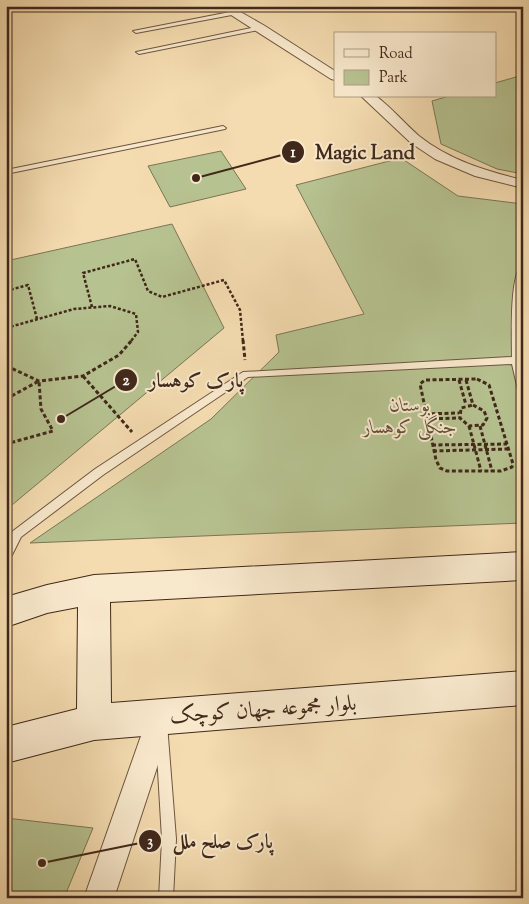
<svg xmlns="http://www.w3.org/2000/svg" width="529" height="904" font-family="'Sorts Mill Goudy',Amiri,serif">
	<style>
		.green { fill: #b6c290; stroke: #7b7555 }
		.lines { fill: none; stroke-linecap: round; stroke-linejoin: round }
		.service-casing { stroke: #6d5540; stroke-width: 2 }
		.minor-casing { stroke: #6d5540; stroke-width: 2 }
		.secondary-casing { stroke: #40281a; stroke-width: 2 }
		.path-far1 { stroke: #40281a; stroke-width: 2.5; stroke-dasharray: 3 2; stroke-linecap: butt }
		.path { stroke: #40281a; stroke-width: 3; stroke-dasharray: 4 2.5; stroke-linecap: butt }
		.service { fill: #f8e8cc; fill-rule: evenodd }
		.minor { fill: #f8e8cc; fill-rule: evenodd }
		.secondary { fill: #f8e8cc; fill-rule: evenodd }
		.labels { text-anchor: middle; stroke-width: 4; stroke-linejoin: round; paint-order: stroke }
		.park-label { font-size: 19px; font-style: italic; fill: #5e4e38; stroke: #f8e8cc }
		.near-street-label { font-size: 22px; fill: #40281a; stroke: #f8e8cc }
		.leader { fill: none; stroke: #40281a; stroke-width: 2 }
		.callout-dot { fill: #40281a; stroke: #f8e8cc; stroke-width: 2 }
		.mark-label { font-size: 15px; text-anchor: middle; font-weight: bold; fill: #fff }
		.callout-label { font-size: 20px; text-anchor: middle; font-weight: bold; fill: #40281a; stroke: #f8e8cc; stroke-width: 4; stroke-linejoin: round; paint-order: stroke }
	</style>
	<rect width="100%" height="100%" fill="#f4dcb0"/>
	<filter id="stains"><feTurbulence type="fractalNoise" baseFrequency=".004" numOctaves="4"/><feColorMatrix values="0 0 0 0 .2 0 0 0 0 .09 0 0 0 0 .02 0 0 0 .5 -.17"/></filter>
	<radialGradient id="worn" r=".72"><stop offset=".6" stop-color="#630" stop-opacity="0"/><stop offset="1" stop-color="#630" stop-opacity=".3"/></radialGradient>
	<g class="green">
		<polygon points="523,75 523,174 497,169 441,144 432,101 449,96 495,96 495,83"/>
		<polygon points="221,151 246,189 170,207 148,166"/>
		<polygon points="401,158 458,196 523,204 523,523 30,543 211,419 279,352 276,335 364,314 296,185"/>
		<polygon points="172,224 224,328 6,510 6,261"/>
		<polygon points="6,818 93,828 64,898 6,898"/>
	</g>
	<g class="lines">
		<defs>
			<g id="service">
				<polygon points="235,11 237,12 237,14 136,33 133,31"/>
				<polygon points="261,26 263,27 263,29 139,54 136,52"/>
				<polygon points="223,126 226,128 225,129 6,174 6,170"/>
				<path d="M523 264 521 357H523V363H521L523 393 518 390 512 364 248 377 103 475 21 537 10 559 6 561V544L13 531 95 469 243 372 512 357C512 340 509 272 523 264Z"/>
				<polygon points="162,731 167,732 168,737 176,839 173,898 159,898 162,839 156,737 157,732"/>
			</g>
			<g id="minor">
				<polygon points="217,6 230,6 265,26 335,71 335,80 331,79"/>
				<path d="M361 96H376C392 108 404 123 419 136 449 160 486 171 523 180V188L475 176 435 159 411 143Z"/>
				<polygon points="161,703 170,707 174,716 114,898 84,898 148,716 152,707"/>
			</g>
			<polygon id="secondary" points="523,552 523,580 110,602 111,703 523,671 523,705 94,740 6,763 6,727 77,709 78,607 47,613 6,627 6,597 47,585 94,575"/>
		</defs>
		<use href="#service" class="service-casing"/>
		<use href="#minor" class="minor-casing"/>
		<use href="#secondary" class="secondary-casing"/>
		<g class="path-far1">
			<polyline points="6,291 28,285 37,319"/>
			<polyline points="92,307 83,273 135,259 148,291 162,297 224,280 240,310 243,341"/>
			<polyline points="6,328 74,309 110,306 136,314 138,332 131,341"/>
		</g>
		<g class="path">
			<polyline points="243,340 245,360"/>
			<polyline points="6,369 11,368 39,381 83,376 119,355 132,340"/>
			<polyline points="83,376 132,432"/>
			<polygon points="477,379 489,385 513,464 512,467 501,471 447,471 440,468 436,460 420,384 425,380"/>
			<polyline points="459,380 466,405"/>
			<polyline points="466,380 473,405"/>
			<polyline points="6,399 39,381 41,409 53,431 6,444"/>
			<polygon points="473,405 484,411 487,418 483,425 469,426 460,418 461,408"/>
			<polyline points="425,414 459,413"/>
			<polyline points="426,419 460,418"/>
			<polyline points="469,426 481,471"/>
			<polyline points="480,426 492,471"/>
			<polyline points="432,445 507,444"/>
			<polyline points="433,451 508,449"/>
		</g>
		<use href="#service" class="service"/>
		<use href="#minor" class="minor"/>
		<use href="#secondary" class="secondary"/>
	</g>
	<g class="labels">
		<g class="park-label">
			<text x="410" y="411">بوستان<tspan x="410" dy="22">جنگلی کوهسار</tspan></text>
		</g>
		<g class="near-street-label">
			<text transform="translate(263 708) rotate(-4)" y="8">بلوار مجموعه جهان کوچک</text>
		</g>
	</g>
	<path class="leader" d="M196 178L293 152M61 419L126 380M42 863L150 841"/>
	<g class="callout-dot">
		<circle cx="196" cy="178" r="5"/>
		<circle cx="61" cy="419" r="5"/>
		<circle cx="42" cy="863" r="5"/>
		<circle cx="293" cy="152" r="12"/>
		<circle cx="126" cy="380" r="12"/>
		<circle cx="150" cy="841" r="12"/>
	</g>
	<g class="mark-label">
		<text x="293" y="157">1</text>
		<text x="126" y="385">2</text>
		<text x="150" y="846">3</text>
	</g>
	<g class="callout-label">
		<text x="365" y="159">Magic Land</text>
		<text x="196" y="387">پارک کوهسار</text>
		<text x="223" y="848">پارک صلح ملل</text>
	</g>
	<rect width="529" height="904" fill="none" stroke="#f4dcb0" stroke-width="25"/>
	<rect x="8" y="8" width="514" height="889" fill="none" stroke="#40281a" stroke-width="2.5"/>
	<rect x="12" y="12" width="504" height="879" fill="none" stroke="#40281a"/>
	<rect x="334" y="32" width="162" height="65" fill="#f8e8cc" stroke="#ae9b85"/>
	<rect x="344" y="49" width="25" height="8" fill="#f8e8cc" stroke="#ae9b85"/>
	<text x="379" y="58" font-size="15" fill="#40281a">Road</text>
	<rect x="344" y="70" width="25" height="15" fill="#b6c290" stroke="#ae9b85"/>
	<text x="379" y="82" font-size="15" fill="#40281a">Park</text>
	<rect width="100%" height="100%" filter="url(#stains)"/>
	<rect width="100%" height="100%" fill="url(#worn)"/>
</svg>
